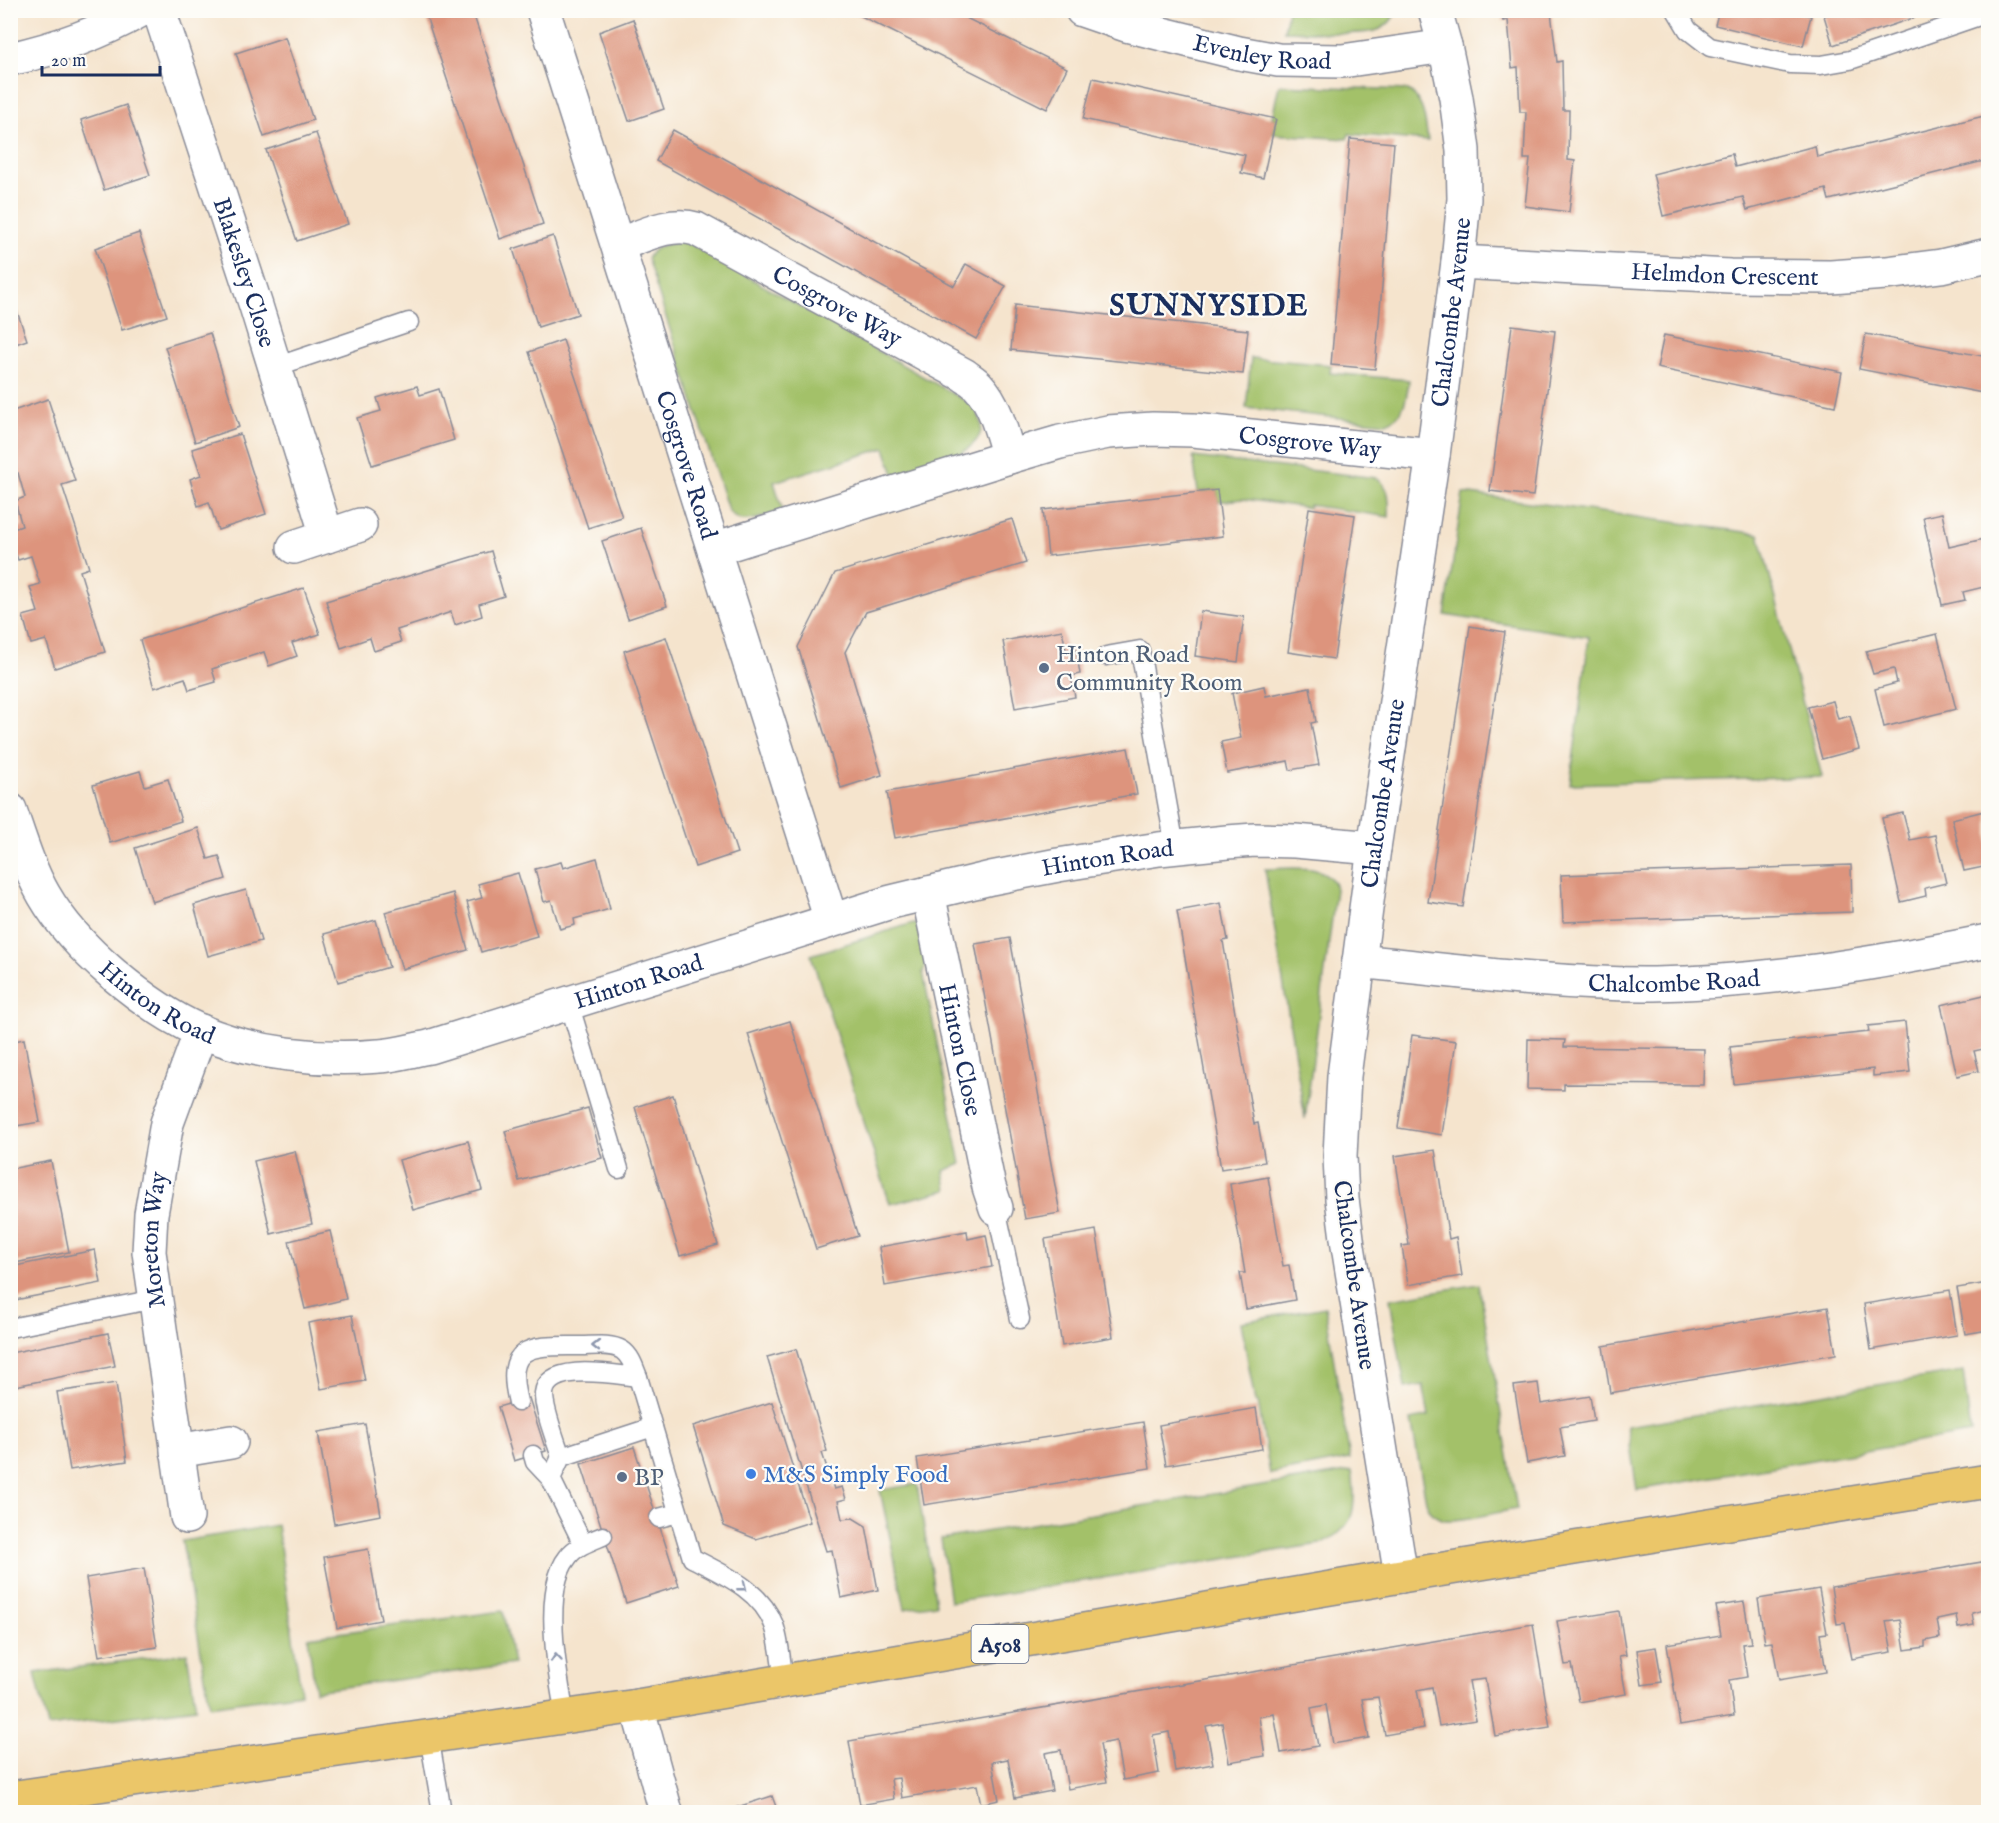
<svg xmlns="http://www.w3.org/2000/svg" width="1999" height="1823" font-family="'IM FELL English',serif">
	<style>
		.green { fill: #a3c169; stroke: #5f7864; stroke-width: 1.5 }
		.building { fill: #dd947d }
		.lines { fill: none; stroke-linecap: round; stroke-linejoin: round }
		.lane-casing { stroke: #888a96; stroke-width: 21 }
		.street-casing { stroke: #888a96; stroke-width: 36 }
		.highway-casing { stroke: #888a96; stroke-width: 36 }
		.lane { stroke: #fff; stroke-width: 18 }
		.street { stroke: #fff; stroke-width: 33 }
		.highway { stroke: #ebc669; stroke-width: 33 }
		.oneway { stroke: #8d97ae }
		.service-dot { fill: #5c6f8a; stroke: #fdfcf7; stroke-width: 2 }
		.shop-dot { fill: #3f7fe0; stroke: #fdfcf7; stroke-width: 2 }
		.labels { text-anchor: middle; stroke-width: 4.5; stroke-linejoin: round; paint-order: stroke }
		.shield { fill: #fdfcf7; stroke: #5f6c8c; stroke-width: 1.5 }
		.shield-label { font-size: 22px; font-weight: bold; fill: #1b2f5e }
		.street-label { font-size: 24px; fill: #1b2f5e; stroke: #fdfcf7 }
		.service-label { font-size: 24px; fill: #4e5e75; stroke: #fdfcf7; text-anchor: start }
		.shop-label { font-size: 24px; fill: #366cbe; stroke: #fdfcf7; text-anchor: start }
		.district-label { font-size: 30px; font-weight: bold; letter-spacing: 1.5px; fill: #1b2f5e; stroke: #fdfcf7 }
	</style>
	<rect width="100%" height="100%" fill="#fdfcf7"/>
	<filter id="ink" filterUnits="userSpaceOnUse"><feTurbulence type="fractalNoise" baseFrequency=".0167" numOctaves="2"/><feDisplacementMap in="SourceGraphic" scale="12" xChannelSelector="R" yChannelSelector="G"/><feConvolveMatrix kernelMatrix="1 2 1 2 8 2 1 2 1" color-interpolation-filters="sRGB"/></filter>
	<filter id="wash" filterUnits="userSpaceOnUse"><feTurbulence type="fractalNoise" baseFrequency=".008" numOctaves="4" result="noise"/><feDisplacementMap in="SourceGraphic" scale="24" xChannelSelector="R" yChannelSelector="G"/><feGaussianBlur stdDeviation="1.35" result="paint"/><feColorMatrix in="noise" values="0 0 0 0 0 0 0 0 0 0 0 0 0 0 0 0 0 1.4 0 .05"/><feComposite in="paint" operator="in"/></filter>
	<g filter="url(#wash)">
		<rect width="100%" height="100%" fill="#f5e4cd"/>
		<g class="green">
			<path d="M1288 11V10L1396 11C1394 19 1386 27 1378 30 1359 37 1306 31 1284 31Z"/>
			<path d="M1279 85 1407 90C1425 101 1425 121 1428 141L1349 134 1347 139 1273 134 1276 119 1272 118Z"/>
			<path d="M687 242 973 405C976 410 980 417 981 422 988 455 917 470 895 477L885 448 774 482 783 511C764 516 736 531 727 507L647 258C659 242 668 244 687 242Z"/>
			<path d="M1251 358 1331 365 1330 373 1409 380C1407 397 1405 417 1386 423L1246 408Z"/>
			<path d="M1193 457 1377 478C1391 488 1389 501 1389 517L1309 505V508L1243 499 1218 502 1217 490 1198 492Z"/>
			<polygon points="1463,493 1759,534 1822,777 1570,784 1589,637 1445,615"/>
			<path d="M1265 869C1287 869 1330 861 1336 889L1305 1119Z"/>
			<polygon points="913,923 923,929 932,950 923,972 961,1164 944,1171 947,1190 890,1204 811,955"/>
			<path d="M1479 1284 1517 1509C1501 1511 1454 1524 1441 1519 1433 1516 1428 1508 1426 1501L1411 1420 1429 1416 1423 1385 1405 1388 1390 1299Z"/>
			<polygon points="1325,1307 1350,1459 1270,1474 1258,1402 1255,1402 1241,1322"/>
			<polygon points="1963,1371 1971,1433 1637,1490 1627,1426"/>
			<path d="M1352 1471C1357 1507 1356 1529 1320 1544L950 1602 941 1539Z"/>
			<polygon points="917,1484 936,1604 905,1609 880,1490"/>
			<polygon points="277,1525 301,1693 210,1706 182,1541"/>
			<polygon points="503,1611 513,1664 315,1691 308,1637"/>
			<polygon points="187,1653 196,1708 48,1727 35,1673"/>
		</g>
		<g id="blocks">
			<g class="building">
				<polygon points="424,10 472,10 543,224 500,239"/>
				<polygon points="849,10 950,10 1067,68 1047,109"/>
				<polygon points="1501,10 1545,10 1545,13 1551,12 1557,62 1562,61 1563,110 1569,110 1568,160 1575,161 1569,212 1525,206 1530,159 1524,159 1526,112 1520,112 1518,67 1512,68 1508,20 1503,21"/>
				<polygon points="1719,10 1789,10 1811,16 1803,46 1715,25"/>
				<polygon points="1839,10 1934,10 1934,11 1833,45 1824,16"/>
				<polygon points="633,19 664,109 629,121 599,32"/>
				<polygon points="285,37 313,120 264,137 236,53"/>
				<polygon points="1093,78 1276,119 1263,178 1241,173 1245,155 1083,119"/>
				<polygon points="126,105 150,175 104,190 81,120"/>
				<polygon points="1988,115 1988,160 1829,200 1826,189 1747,210 1743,197 1663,216 1653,174 1732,154 1735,167 1815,146 1817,157"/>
				<polygon points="673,130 954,286 966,264 1006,286 976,339 656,161"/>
				<polygon points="316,133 348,224 297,241 266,150"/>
				<polygon points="1350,139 1394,143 1375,369 1331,365"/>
				<polygon points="139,233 167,316 122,330 95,248"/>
				<polygon points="553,236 578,314 538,327 513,249"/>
				<polygon points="10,291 27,340 10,346"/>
				<polygon points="1015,305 1248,330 1243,374 1011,350"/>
				<polygon points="1512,325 1555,331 1533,496 1490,491"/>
				<polygon points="210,333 239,427 195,442 165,347"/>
				<polygon points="1866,334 1988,357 1988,394 1859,369"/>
				<polygon points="1664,335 1842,372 1835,406 1657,368"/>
				<polygon points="563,340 622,517 588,528 529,352"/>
				<polygon points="417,386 420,395 439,389 454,440 372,465 357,418 381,411 377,398"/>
				<polygon points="48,399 75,481 62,485 89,568 80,571 105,652 55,668 46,640 31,644 23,616 38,612 30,587 40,584 31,556 18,560 10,538 10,530 22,526 15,501 25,497 18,473 10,475 10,412"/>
				<polygon points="240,434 266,514 218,530 209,502 198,506 190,479 201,475 192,449"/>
				<polygon points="1217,490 1223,536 1048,556 1043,510"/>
				<polygon points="1309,508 1355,515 1334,659 1288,652"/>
				<polygon points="1942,513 1949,547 1988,538 1988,586 1963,592 1965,600 1942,605 1923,517"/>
				<polygon points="1012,519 1026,563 866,612 845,652 882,775 841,788 798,647 835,573"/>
				<polygon points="641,528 667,606 628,619 602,541"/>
				<polygon points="491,551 504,596 479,604 482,616 455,625 451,612 425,621 397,630 401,642 374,651 370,638 341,648 326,601"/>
				<polygon points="304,588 320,634 292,643 297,656 269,666 264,652 212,669 216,682 189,690 185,678 154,688 140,640"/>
				<polygon points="1201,611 1244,617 1238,662 1195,656"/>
				<polygon points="1470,626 1505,632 1463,907 1428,902"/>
				<polygon points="1062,630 1066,650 1076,649 1080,674 1071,676 1075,697 1015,708 1003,641"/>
				<polygon points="1937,634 1956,709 1884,727 1875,689 1897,683 1894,669 1873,674 1866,651"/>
				<polygon points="666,637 737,853 695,867 624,651"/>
				<polygon points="1264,686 1266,696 1310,687 1316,722 1311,723 1319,765 1290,770 1288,761 1227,773 1221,742 1241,738 1232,693"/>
				<polygon points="1833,701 1838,719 1850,716 1859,749 1822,759 1808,707"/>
				<polygon points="1988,721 1988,736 1984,722"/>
				<polygon points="1128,748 1137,794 895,838 887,792"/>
				<polygon points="140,771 145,786 168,779 181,821 110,843 93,785"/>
				<polygon points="1988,810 1988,857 1986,857 1988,866 1964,871 1952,819"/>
				<polygon points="1903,813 1910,840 1935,835 1946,883 1925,888 1926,896 1901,902 1882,818"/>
				<polygon points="198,828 208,859 219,856 226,879 152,902 135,848"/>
				<polygon points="597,858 610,909 574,919 575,925 560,929 551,900 544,902 535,869 561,862 563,868"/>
				<polygon points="1851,865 1852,912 1563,922 1561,875"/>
				<polygon points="518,873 537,936 481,952 467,902 482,898 478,884"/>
				<polygon points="246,890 261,941 208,956 194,905"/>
				<polygon points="453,893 468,950 402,969 385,912"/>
				<polygon points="1221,903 1228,940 1223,941 1246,1079 1254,1124 1258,1123 1265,1162 1221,1169 1177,911"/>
				<polygon points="376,920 389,967 338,982 324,934"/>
				<polygon points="1010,938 1060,1213 1025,1219 975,944"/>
				<polygon points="1988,994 1988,1048 1974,1051 1979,1071 1957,1076 1941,1005"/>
				<polygon points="790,1021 858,1236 816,1249 748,1034"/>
				<polygon points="1905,1022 1910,1072 1873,1076 1873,1069 1734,1084 1730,1047 1869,1032 1868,1026"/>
				<polygon points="1412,1035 1456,1041 1442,1135 1398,1128"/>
				<polygon points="24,1039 40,1122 10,1127 10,1042"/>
				<polygon points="1528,1039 1565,1040 1564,1047 1704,1049 1703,1085 1564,1084 1564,1090 1527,1089"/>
				<polygon points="673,1095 718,1245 680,1256 635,1107"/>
				<polygon points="588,1108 602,1158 519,1181 505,1131"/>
				<polygon points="468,1141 482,1190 413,1210 399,1160"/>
				<polygon points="1435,1150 1449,1239 1456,1237 1462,1276 1408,1285 1402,1246 1409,1245 1395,1156"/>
				<polygon points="295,1151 312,1224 271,1234 254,1161"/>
				<polygon points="51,1161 69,1252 10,1264 10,1169"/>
				<polygon points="1268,1177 1283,1266 1289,1265 1295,1300 1246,1309 1240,1273 1245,1273 1230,1184"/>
				<polygon points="1096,1230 1113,1337 1062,1346 1045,1239"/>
				<polygon points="330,1231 346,1299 305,1309 289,1241"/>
				<polygon points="967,1231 968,1239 986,1235 992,1267 885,1286 879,1247"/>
				<polygon points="95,1250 101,1283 10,1301 10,1267"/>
				<polygon points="1988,1283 1988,1330 1965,1334 1957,1288"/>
				<polygon points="1950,1290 1957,1335 1871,1350 1864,1304"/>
				<polygon points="1828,1307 1836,1354 1610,1393 1603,1346"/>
				<polygon points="352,1315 365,1381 321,1389 308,1323"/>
				<polygon points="108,1333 115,1366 10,1387 10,1353"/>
				<polygon points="796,1349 827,1451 822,1453 834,1489 842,1487 846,1499 838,1501 842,1519 853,1518 866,1526 878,1590 841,1598 832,1550 826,1551 767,1357"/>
				<polygon points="116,1383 127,1461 70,1470 57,1392"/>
				<polygon points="1538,1383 1541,1404 1590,1396 1594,1421 1560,1427 1565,1456 1527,1463 1514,1386"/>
				<polygon points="529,1398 546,1451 514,1461 498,1407"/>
				<polygon points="772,1402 810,1522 756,1539 724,1526 693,1426"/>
				<polygon points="1256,1408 1262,1449 1166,1465 1159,1425"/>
				<polygon points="1143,1422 1150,1468 924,1505 917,1458"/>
				<polygon points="365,1424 381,1515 334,1524 318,1432"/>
				<polygon points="634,1447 679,1586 626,1603 581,1464"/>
				<polygon points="368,1549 381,1620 337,1628 324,1557"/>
				<polygon points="1988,1561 1988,1609 1972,1613 1974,1625 1958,1628 1956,1615 1937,1619 1940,1638 1925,1641 1925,1647 1905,1650 1900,1619 1886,1621 1892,1652 1852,1659 1845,1623 1837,1624 1831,1587"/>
				<polygon points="144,1568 157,1647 99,1656 86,1578"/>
				<polygon points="1819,1589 1827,1633 1820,1634 1826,1672 1779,1680 1772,1642 1765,1643 1758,1599"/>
				<polygon points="1744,1602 1751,1643 1742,1644 1747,1677 1729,1680 1734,1716 1680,1725 1667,1644 1721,1635 1716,1606"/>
				<polygon points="1619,1611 1626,1655 1619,1656 1626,1694 1579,1702 1572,1664 1565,1665 1557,1621"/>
				<polygon points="1533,1624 1550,1727 1495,1736 1485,1679 1469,1681 1476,1720 1439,1726 1432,1687 1417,1690 1424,1728 1385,1735 1378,1697 1362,1699 1369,1738 1333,1744 1326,1705 1311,1708 1318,1746 1281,1753 1274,1714 1259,1717 1265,1756 1229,1762 1222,1723 1206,1726 1213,1764 1175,1771 1169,1732 1153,1735 1159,1773 1123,1780 1116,1741 1100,1744 1107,1782 1068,1789 1061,1750 1045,1753 1052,1791 1015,1798 1008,1759 992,1762 999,1800 981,1804 977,1785 902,1798 899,1778 891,1779 894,1799 860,1805 849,1741"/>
				<polygon points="1656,1647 1662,1682 1642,1685 1637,1650"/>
				<polygon points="772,1796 778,1812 722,1812"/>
			</g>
		</g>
	</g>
	<g filter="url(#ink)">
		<use href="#blocks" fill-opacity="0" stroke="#888a96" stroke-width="1.5"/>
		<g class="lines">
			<defs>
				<g id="lane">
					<polyline points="1676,10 1688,30 1710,47 1790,64 1821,65 1850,60 1988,13"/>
					<polyline points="275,367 409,322"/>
					<polyline points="1106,656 1140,650 1175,847"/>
					<polyline points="569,1003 619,1169"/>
					<polyline points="996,1208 1020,1319"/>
					<polyline points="10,1328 155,1299"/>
					<path d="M518 1402C503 1342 534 1346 581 1346 593 1346 610 1343 622 1350 631 1356 634 1367 638 1377L692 1558C723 1574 761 1590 774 1625 780 1642 781 1663 784 1681"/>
					<polyline points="533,1455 535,1462 551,1479 583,1544"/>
					<path d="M561 1457C556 1441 543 1408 544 1393 548 1361 616 1375 638 1377"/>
					<polyline points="551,1479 561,1457 653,1427"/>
					<polyline points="659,1518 678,1513"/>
					<path d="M565 1716C558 1677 541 1590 568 1557 576 1546 591 1541 603 1536"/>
					<polyline points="429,1736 442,1812"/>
				</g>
				<g id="street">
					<path id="s1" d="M159 10 256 306 327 536"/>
					<path id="s2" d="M543 10 831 920"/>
					<path id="s3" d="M1082 10 1126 25 1239 53 1278 60 1342 61 1445 46"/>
					<path d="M10 59C56 49 100 33 141 10"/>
					<path id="s4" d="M618 245C643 236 670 221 696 229L964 375C969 379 975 382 979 387 996 405 1002 434 1009 457"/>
					<path id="s5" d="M1458 262 1730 276 1831 277 1886 273 1941 266 1988 255"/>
					<polyline points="294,547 360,525"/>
					<path id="s6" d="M714 549 1009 457 1060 442 1108 432 1153 429 1193 430 1433 455"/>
					<path id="s7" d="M10 810C20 839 29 869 44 895 62 926 86 951 113 974 139 996 168 1017 200 1031 254 1054 321 1061 379 1056 396 1055 412 1050 429 1047L891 902 991 878 1058 865 1159 849 1227 842 1255 840 1295 841 1374 848"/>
					<path id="s8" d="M928 893 989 1187 996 1208"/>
					<path id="s9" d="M1359 961C1457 971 1556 985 1654 984 1767 982 1879 963 1988 941"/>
					<polyline points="177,1451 231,1442"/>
					<path id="s10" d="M187 1517 149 1252 151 1214 167 1123 201 1031"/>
					<path id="s11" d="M1401 1576 1348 1246 1342 1199 1340 1156 1344 1076 1374 848 1433 455 1458 262 1464 199 1463 150 1456 98 1445 46 1435 10"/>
					<polyline points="637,1706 666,1812"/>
				</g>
				<polyline id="highway" points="10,1798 637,1706 1401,1576 1988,1481"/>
			</defs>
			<use href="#lane" class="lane-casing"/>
			<use href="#street" class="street-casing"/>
			<use href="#highway" class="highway-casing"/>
			<use href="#lane" class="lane"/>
			<use href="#street" class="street"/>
			<use href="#highway" class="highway"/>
		</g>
		<defs><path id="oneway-chevron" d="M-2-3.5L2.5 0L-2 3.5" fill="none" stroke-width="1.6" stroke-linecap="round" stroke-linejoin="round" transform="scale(1.5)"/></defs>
		<g class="oneway">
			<use href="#oneway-chevron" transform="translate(596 1346) rotate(-180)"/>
			<use href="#oneway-chevron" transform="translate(743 1587) rotate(38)"/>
			<use href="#oneway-chevron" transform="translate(556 1658) rotate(-95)"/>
		</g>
	</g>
	<g class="service-dot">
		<circle cx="1044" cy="668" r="6"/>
		<circle cx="622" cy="1477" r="6"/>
	</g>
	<circle class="shop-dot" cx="751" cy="1474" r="6"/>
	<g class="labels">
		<rect class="shield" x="971.5" y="1625" width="57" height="38" rx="4.5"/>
		<g class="shield-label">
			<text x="1000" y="1652">A508</text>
		</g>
		<g class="street-label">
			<text dy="8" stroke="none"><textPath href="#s3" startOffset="186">Evenley Road</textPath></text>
			<text dy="8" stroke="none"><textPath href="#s1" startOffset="276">Blakesley Close</textPath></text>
			<text dy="8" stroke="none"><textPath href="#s5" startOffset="267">Helmdon Crescent</textPath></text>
			<text dy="8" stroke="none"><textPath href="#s4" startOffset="242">Cosgrove Way</textPath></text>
			<text dy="8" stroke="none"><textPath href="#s11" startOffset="1276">Chalcombe Avenue</textPath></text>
			<text dy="8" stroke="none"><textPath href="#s6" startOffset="614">Cosgrove Way</textPath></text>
			<text dy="8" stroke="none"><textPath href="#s2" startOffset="477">Cosgrove Road</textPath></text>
			<text dy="8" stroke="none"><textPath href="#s11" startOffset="790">Chalcombe Avenue</textPath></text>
			<text dy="8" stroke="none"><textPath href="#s7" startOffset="1240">Hinton Road</textPath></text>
			<text dy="8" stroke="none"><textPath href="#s9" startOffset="316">Chalcombe Road</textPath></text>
			<text dy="8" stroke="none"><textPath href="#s7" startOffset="754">Hinton Road</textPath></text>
			<text dy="8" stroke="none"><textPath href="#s7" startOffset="250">Hinton Road</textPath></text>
			<text dy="8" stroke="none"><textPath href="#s8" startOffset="160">Hinton Close</textPath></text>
			<text dy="8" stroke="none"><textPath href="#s10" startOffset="280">Moreton Way</textPath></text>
			<text transform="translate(1355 1275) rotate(82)" y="8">Chalcombe Avenue</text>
		</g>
		<g class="service-label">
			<text x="1056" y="662">Hinton Road<tspan x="1056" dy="28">Community Room</tspan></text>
			<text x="634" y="1485">BP</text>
		</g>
		<g class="shop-label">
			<text x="763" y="1482">M&amp;S Simply Food</text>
		</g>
		<g class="district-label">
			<text x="1209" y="315">SUNNYSIDE</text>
		</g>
	</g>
	<rect width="1999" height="1823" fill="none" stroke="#fdfcf7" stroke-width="36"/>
	<path d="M42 66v9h118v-9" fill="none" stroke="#1b2f5e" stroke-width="3"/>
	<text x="51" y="66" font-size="18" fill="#1b2f5e" stroke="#fdfcf7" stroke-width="4.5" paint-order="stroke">20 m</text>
</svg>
